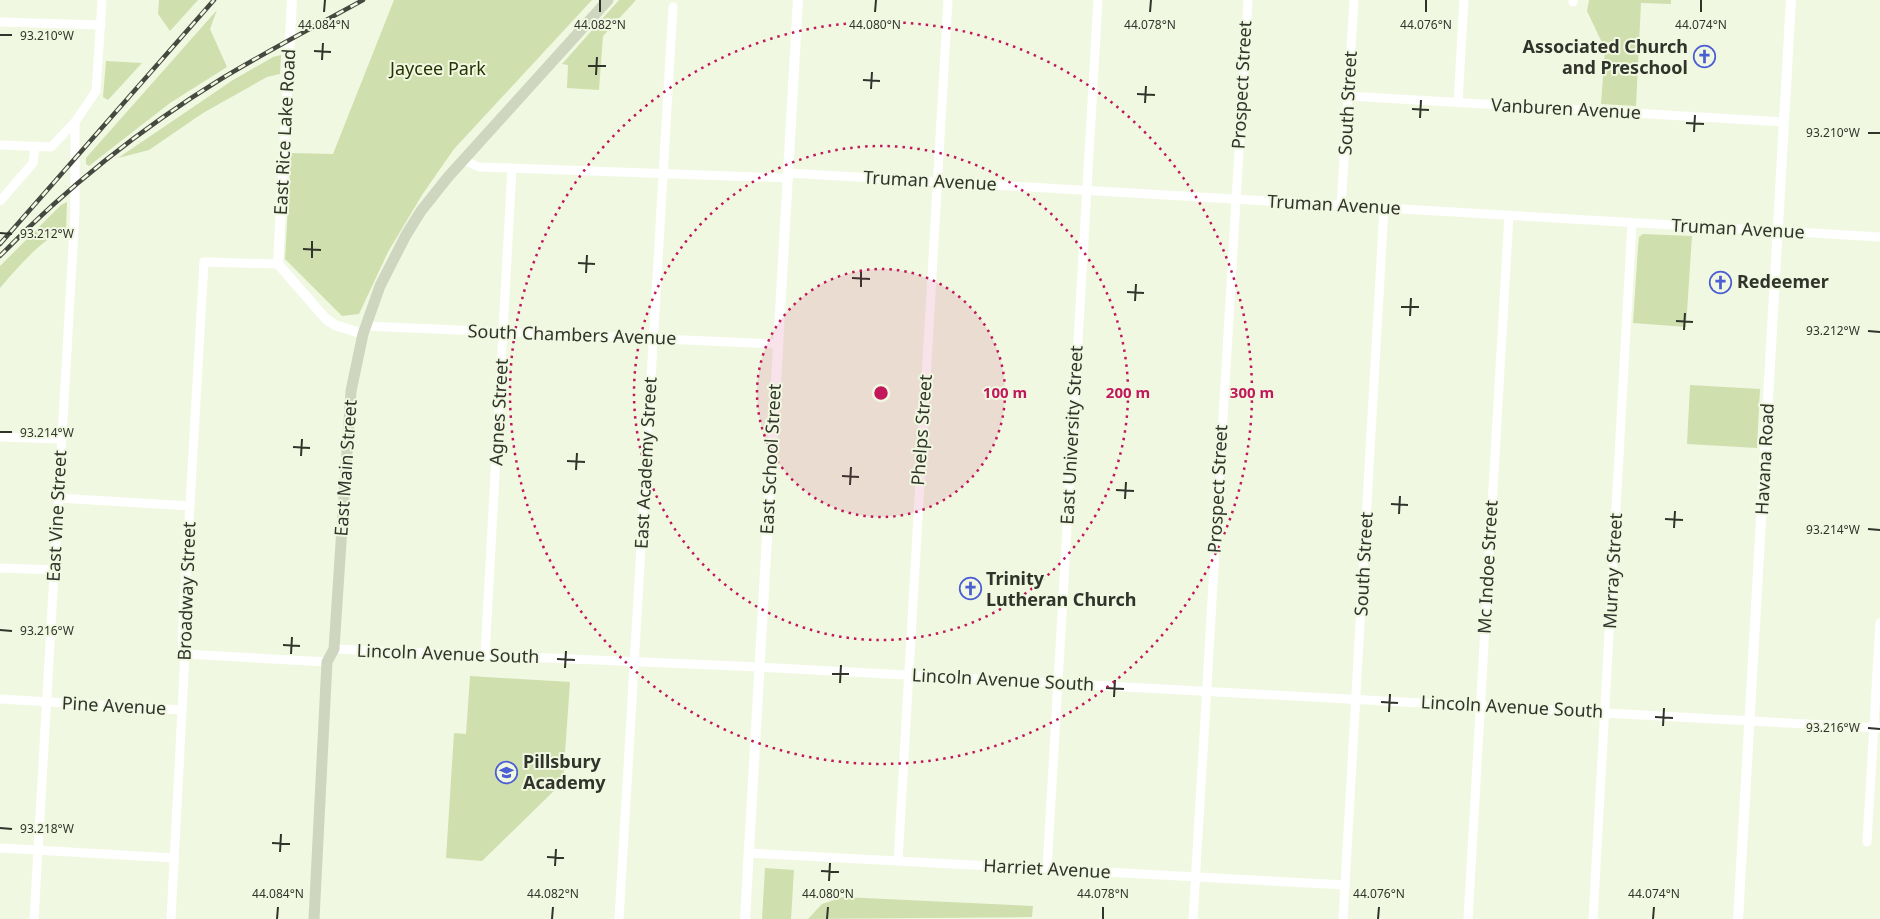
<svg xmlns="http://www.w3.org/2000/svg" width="1880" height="919" font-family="'Noto Sans',sans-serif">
  <rect width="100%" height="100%" fill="#f1f8e2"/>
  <g fill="#d0dfae">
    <polygon points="159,0 198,0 170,31 158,14"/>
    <polygon points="394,0 592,0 454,149 422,195 388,252 359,314 342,316 285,259 291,153 333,154"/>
    <polygon points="619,0 636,0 603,36 599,90 567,88 568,65 562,64"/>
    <polygon points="1589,0 1671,0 1671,4 1641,3 1636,106 1601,104 1605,49 1587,11"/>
    <polygon points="217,10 210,29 227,67 170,103 94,162 89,166 86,164 86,158"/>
    <polygon points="281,55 280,74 267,77 203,113 149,150 118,158 233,80 273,57"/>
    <polygon points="106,61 142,63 108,100 103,97"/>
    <path d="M67,202L66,231C46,233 13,273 0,288V266L61,205Z"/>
    <polygon points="1643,234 1692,236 1686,327 1633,323 1638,247 1639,237"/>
    <polygon points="1690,385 1760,389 1757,448 1687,444"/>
    <polygon points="470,676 570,682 563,782 482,861 446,858 454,733 466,734"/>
    <polygon points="765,868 794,870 791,919 762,919"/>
    <polygon points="843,897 1033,906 1032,917 808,919 822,904"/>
  </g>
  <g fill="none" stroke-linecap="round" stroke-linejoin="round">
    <g stroke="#fff" stroke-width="9">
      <polyline points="1573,2 1573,0"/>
      <polyline points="0,22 101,25"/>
      <polyline points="1348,96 1784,122"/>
      <polyline points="1458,102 1464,0"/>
      <polyline points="0,145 51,147 75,122"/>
      <polyline points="463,160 479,167 788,178"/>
      <polyline points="788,173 1880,237"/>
      <polyline points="0,201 33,163 35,146"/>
      <polyline points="1341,206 1354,0"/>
      <polyline points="365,326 778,344"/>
      <polyline points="0,437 62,439"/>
      <polyline points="58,498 190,506"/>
      <polyline points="0,568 54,570"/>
      <polyline points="334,649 759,667 1880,728"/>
      <polyline points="185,654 327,662"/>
      <polyline points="485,655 512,168"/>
      <polyline points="0,699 182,710"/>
      <polyline points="1867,842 1880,623"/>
      <polyline points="0,848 174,858"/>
      <polyline points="748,853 1345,885"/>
      <polyline points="898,861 948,0"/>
      <polyline points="1047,869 1098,0"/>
      <polyline points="34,919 75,212 75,122 96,91 102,0"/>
      <polyline points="171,919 185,654 182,642 204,262 278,264"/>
      <polyline points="619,919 673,7"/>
      <polyline points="1193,919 1248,0"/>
      <polyline points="1343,919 1384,208"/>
      <polyline points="1468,919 1509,215"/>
      <polyline points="1593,919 1632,223"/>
    </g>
    <g stroke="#fff" stroke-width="10">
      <polyline points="292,0 278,264 326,319 335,325 363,334"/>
      <polyline points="745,919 798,0"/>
      <polyline points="1738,919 1791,0"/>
    </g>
    <polyline stroke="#cfd6c0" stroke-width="11" points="314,919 327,662 334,649 351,391 363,334 380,286 406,235 421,211 448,177 608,0"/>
    <defs>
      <g id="rail">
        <polyline points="0,244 214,0"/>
        <path d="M0,256C66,188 140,129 221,79C267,51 316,26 363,0"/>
      </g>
    </defs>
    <use href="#rail" stroke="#46493f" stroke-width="4.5"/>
    <use href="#rail" stroke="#f1f8e2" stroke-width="2.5" stroke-dasharray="8" stroke-linecap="butt"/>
  </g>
  <path fill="none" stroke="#31342b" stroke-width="2" d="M324,12L325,0M600,12V0M875,12L876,0M1150,12L1151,0M1426,12V0M1701,12V0M0,35H12M314,51L331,52M322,60L323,43M588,66H606M596,75L597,57M863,80L880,81M871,89L872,72M1137,94L1155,95M1145,103L1146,86M1412,109L1429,110M1420,118L1421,100M1686,123L1704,124M1694,132L1695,115M1868,133H1880M0,233L12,234M303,249L321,250M312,258V241M578,263L595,264M586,273L587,255M852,278L870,279M861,287V270M1127,292L1144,293M1135,301L1136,284M1401,307H1419M1410,316L1411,298M1676,321L1693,322M1684,330L1685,313M1868,331L1880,332M0,432H12M293,447L310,448M301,456L302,439M567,461L585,462M576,470L577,453M842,476L859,477M850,485L851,467M1116,490L1134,491M1125,499L1126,482M1391,504L1408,505M1399,514L1400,496M1665,519L1683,520M1674,528L1675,511M1868,529L1880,530M0,630L12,631M283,645L300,646M291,654L292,637M557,659L575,660M565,668L566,651M832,674H849M840,683L841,665M1106,688L1124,689M1114,697L1115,680M1381,702L1398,703M1389,712L1390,694M1655,717L1673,718M1663,726L1664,708M1868,728L1880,729M0,828L12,829M272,843L290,844M280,852L281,834M547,857L564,858M555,866L556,849M821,871L839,872M829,881L830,863M277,919L278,907M552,919L553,907M827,919L828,907M1103,919V907M1378,919L1379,907M1653,919L1654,907"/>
  <circle cx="881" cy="393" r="124" fill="#c2185b" fill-opacity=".12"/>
  <g fill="none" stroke="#c2185b" stroke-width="2.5" stroke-dasharray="2.5 5">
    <circle cx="881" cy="393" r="124"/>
    <circle cx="881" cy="393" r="247"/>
    <circle cx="881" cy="393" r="371"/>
  </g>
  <defs>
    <symbol id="church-ring" viewBox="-11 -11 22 22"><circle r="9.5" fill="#f1f8e2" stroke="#4b5ed3" stroke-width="1.5"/><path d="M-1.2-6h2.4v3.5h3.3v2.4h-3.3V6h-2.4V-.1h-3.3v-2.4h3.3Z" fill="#4b5ed3"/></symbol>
    <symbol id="school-ring" viewBox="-11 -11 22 22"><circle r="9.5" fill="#f1f8e2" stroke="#4b5ed3" stroke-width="1.5"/><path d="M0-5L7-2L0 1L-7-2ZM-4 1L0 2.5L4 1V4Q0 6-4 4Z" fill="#4b5ed3"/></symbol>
  </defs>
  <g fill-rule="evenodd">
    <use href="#church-ring" x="1692" y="44" width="25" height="25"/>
    <use href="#church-ring" x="1708" y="270" width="25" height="25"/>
    <use href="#church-ring" x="958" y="576" width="25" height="25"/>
    <use href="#school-ring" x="494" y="760" width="25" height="25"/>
  </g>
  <g text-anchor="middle" stroke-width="4" stroke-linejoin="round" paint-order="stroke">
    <g font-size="18" font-weight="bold" fill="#31342b" stroke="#f1f8e2" text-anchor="start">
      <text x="1688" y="53" text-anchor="end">Associated Church<tspan x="1688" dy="21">and Preschool</tspan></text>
      <text x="1737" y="288">Redeemer</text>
      <text x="986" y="585">Trinity<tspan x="986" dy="21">Lutheran Church</tspan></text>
      <text x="523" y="768">Pillsbury<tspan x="523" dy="21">Academy</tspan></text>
    </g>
    <g font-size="18" fill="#283300" stroke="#f1f8e2">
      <text x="438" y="75">Jaycee Park</text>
    </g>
    <g font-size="18" fill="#31342b" stroke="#f1f8e2">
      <text transform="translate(1242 85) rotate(-87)" y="6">Prospect Street</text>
      <text transform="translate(1348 103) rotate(-87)" y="6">South Street</text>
      <text transform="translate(1566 109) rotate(3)" y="6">Vanburen Avenue</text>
      <text transform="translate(285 132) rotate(-87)" y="6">East Rice Lake Road</text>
      <text transform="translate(930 181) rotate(3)" y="6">Truman Avenue</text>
      <text transform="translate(1334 205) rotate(3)" y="6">Truman Avenue</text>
      <text transform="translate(1738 229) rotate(3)" y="6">Truman Avenue</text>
      <text transform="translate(572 335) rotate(2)" y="6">South Chambers Avenue</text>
      <text transform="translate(499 412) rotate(-87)" y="6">Agnes Street</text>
      <text transform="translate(922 430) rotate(-86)" y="6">Phelps Street</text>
      <text transform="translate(1072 435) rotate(-87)" y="6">East University Street</text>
      <text transform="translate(771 459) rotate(-87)" y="6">East School Street</text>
      <text transform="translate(1765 459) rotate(-87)" y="6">Havana Road</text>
      <text transform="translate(646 463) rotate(-87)" y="6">East Academy Street</text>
      <text transform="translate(346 468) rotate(-86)" y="6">East Main Street</text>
      <text transform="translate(1218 489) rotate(-87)" y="6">Prospect Street</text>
      <text transform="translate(57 516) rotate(-87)" y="6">East Vine Street</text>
      <text transform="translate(1364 564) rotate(-87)" y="6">South Street</text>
      <text transform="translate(1488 567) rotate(-87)" y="6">Mc Indoe Street</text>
      <text transform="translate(1613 571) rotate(-87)" y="6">Murray Street</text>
      <text transform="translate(187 591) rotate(-88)" y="6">Broadway Street</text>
      <text transform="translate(448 654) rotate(2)" y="6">Lincoln Avenue South</text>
      <text transform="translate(1003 680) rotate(3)" y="6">Lincoln Avenue South</text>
      <text transform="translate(114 706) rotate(3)" y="6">Pine Avenue</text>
      <text transform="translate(1512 707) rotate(3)" y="6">Lincoln Avenue South</text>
      <text transform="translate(1047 869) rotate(3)" y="6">Harriet Avenue</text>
    </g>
  </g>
  <g font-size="12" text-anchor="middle" fill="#31342b" stroke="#f1f8e2" stroke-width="4" stroke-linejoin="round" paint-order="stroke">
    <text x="324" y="29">44.084°N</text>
    <text x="600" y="29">44.082°N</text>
    <text x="875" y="29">44.080°N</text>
    <text x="1150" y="29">44.078°N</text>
    <text x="1426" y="29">44.076°N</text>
    <text x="1701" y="29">44.074°N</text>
    <text x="47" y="40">93.210°W</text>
    <text x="1833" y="137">93.210°W</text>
    <text x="47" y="238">93.212°W</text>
    <text x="1833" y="335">93.212°W</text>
    <text x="47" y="437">93.214°W</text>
    <text x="1833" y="534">93.214°W</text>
    <text x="47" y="635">93.216°W</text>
    <text x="1833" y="732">93.216°W</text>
    <text x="47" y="833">93.218°W</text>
    <text x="278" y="898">44.084°N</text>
    <text x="553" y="898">44.082°N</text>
    <text x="828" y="898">44.080°N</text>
    <text x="1103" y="898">44.078°N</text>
    <text x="1379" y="898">44.076°N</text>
    <text x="1654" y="898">44.074°N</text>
  </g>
  <circle cx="881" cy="393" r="8" fill="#c2185b" stroke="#f1f8e2" stroke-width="2.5"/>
  <g font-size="15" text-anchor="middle" font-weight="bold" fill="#c2185b" stroke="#f1f8e2" stroke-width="4" stroke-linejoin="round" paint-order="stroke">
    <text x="1005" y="398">100 m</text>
    <text x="1128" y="398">200 m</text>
    <text x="1252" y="398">300 m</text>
  </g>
</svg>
